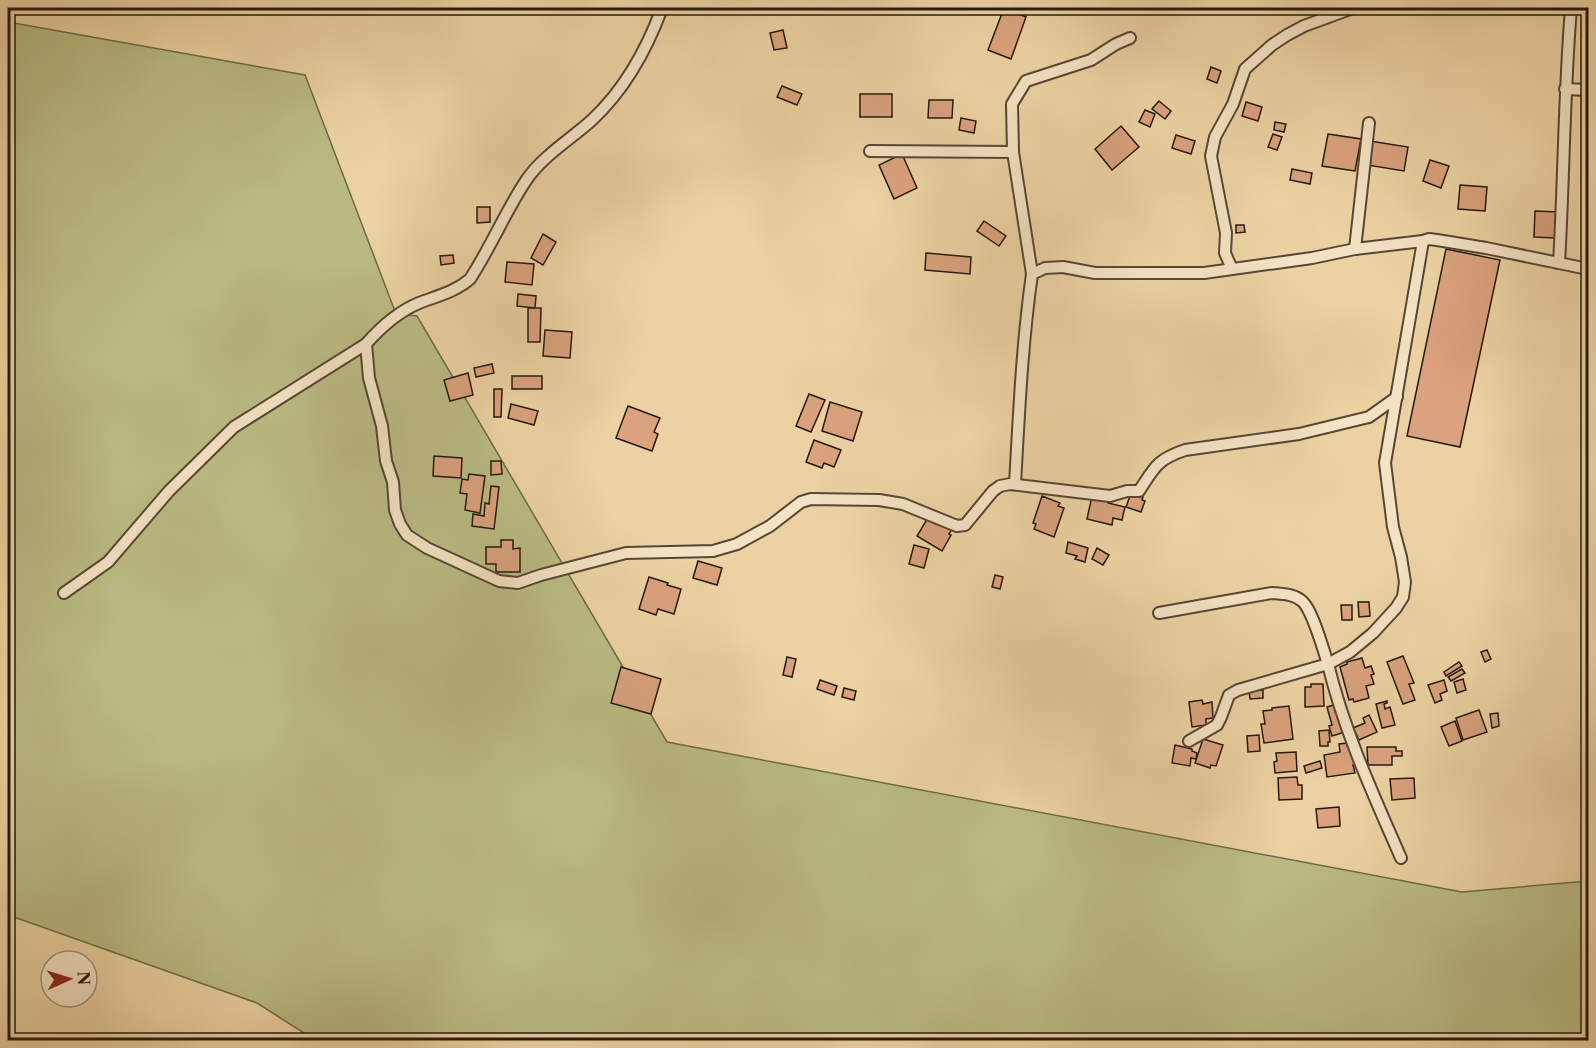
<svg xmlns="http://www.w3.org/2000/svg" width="1596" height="1048" font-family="'Libre Caslon Text',serif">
  <rect width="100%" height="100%" fill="#ecd2a2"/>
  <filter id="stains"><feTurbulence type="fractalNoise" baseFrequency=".00333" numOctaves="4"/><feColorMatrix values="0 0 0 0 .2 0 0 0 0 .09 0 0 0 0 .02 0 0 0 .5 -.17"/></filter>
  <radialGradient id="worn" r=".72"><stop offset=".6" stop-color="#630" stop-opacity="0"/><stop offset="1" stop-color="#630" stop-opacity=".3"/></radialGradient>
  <polygon fill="#babb83" stroke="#706a4a" stroke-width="1.5" points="8,22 305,75 396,314 417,316 667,742 1462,892 1588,881 1588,1040 315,1040 257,1003 8,915"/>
  <g fill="#daa27d" stroke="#261811" stroke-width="1.5">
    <polygon points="1004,8 1026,17 1011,59 988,50"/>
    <polygon points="783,30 787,48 774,50 770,33"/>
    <polygon points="1211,67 1221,71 1217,83 1207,79"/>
    <polygon points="782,86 802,94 797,105 777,97"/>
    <rect x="860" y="94" width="32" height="23"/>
    <polygon points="929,100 953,100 952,118 928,118"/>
    <polygon points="1159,101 1171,111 1165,119 1152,109"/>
    <polygon points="1246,102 1262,107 1258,121 1242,116"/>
    <polygon points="1582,102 1588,102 1588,130 1584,130"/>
    <polygon points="1145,110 1155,114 1150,127 1139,122"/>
    <polygon points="961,118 976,121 974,133 959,130"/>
    <polygon points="1275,122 1286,124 1284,132 1274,130"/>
    <polygon points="1121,126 1139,147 1112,170 1095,149"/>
    <polygon points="1273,134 1282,137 1277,150 1268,147"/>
    <polygon points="1328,134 1361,139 1355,171 1322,166"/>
    <polygon points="1176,135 1195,141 1191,154 1172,148"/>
    <polygon points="1370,141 1408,147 1404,171 1367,165"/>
    <polygon points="902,154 917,188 894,199 879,165"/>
    <polygon points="1430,160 1449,166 1441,188 1423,181"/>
    <polygon points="1292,169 1312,173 1310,184 1290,180"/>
    <polygon points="1460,185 1487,187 1485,211 1458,209"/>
    <polygon points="477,207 490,207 490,222 477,223"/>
    <polygon points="1535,211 1558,212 1556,238 1534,237"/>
    <polygon points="984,221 1006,236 999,246 977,231"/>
    <polygon points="1236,225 1244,225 1245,232 1236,233"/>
    <polygon points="543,234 556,242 543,265 531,258"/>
    <polygon points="1446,249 1500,260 1460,447 1407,436"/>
    <polygon points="926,253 971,257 970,274 925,270"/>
    <polygon points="453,255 454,263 441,265 440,256"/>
    <polygon points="507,262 534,264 532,285 505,282"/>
    <polygon points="518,294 536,296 535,308 517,306"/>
    <polygon points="528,308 541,308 540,342 528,342"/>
    <polygon points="545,330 572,332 570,358 543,356"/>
    <polygon points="492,364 494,373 476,377 474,368"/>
    <polygon points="468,373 473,395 450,401 444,380"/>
    <rect x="512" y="376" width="30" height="13"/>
    <polygon points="494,389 502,389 501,417 494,417"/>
    <polygon points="809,394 825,400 811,432 796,426"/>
    <polygon points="830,402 862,412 853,441 822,431"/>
    <polygon points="511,404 538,411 534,425 508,418"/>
    <polygon points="628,406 660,418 654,432 658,434 652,451 616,438"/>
    <polygon points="814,440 841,450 834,467 824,463 822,468 806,462"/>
    <polygon points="434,456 462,458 461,478 433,476"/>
    <polygon points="491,461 501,461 502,474 491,475"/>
    <polygon points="469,474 485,476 480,513 465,510 467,494 460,493 462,479 468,480"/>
    <polygon points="491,486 499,487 494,529 472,526 473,514 484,516 485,503 489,504"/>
    <polygon points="1131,493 1143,497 1142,500 1145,501 1141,512 1126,507"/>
    <polygon points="1042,496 1060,503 1058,506 1064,508 1054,537 1034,529 1036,524 1033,523"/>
    <polygon points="1092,496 1109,499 1108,503 1125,507 1122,520 1113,518 1112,525 1087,519"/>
    <polygon points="929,516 952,529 949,534 951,535 942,551 917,536"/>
    <polygon points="501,540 513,540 513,549 520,548 520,572 496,572 496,564 486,564 486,547 501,547"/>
    <polygon points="1068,542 1088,548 1085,562 1075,559 1077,556 1066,553"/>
    <polygon points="914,545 929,549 924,568 909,564"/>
    <polygon points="1097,548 1109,555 1103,565 1092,559"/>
    <polygon points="698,561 722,568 717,585 693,578"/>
    <polygon points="995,575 1003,577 1000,589 992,587"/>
    <polygon points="649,577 668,583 667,585 681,589 674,614 658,609 656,615 639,609"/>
    <polygon points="1358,602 1369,602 1370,616 1359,617"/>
    <polygon points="1341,605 1352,605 1352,620 1342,620"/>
    <polygon points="1487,650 1491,659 1485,662 1481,652"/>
    <polygon points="1403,656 1414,683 1409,684 1415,700 1403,704 1387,662"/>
    <polygon points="787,657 796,659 792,677 783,675"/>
    <polygon points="1362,658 1365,668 1371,666 1374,674 1371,675 1374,684 1366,686 1369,698 1354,702 1353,699 1349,700 1340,667 1347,664 1347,662"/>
    <polygon points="1459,662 1462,666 1446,676 1444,672"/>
    <polygon points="621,667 661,679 651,714 611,703"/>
    <polygon points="1462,669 1465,673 1451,681 1448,677"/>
    <polygon points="1463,679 1466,690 1457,693 1454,682"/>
    <polygon points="820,680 837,686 834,695 817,689"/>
    <polygon points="1444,680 1447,691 1440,694 1442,700 1435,703 1428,685"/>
    <polygon points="1311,684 1323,684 1324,706 1305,707 1305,687 1311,687"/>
    <polygon points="844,688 856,691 854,700 842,697"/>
    <polygon points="1263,690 1263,698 1250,699 1249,691"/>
    <polygon points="1202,700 1203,704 1212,702 1213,718 1206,719 1206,725 1192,727 1189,702"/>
    <polygon points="1387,701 1387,703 1384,704 1385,709 1390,707 1395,725 1382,728 1376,704"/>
    <polygon points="1337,704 1345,732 1332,736 1329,726 1332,725 1327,707"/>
    <polygon points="1289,706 1293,739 1264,743 1261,724 1265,724 1263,711 1272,710 1272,708"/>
    <polygon points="1479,710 1487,732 1463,740 1456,718"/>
    <polygon points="1498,713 1499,726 1492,728 1490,714"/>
    <polygon points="1369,715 1377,732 1359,740 1353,728 1365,723 1363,718"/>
    <polygon points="1455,721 1462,741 1449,746 1441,727"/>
    <polygon points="1329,730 1330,742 1328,742 1328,746 1320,746 1319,731"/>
    <polygon points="1259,735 1260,751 1248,752 1247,736"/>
    <polygon points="1203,739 1223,745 1216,766 1211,765 1210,768 1195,763"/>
    <polygon points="1347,743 1347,746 1350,746 1357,764 1353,765 1355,773 1327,777 1324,755 1340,752 1339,744"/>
    <polygon points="1175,745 1192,749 1192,751 1197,753 1196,759 1191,758 1190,766 1172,763"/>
    <polygon points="1367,747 1396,747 1396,751 1402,751 1402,756 1392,756 1392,765 1368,765"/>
    <polygon points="1296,752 1297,771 1275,773 1274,762 1277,761 1276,753"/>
    <polygon points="1320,761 1322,768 1306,773 1304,766"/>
    <polygon points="1297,777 1298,785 1302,785 1302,799 1279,800 1278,778"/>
    <polygon points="1414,778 1415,798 1392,800 1390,779"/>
    <polygon points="1339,807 1340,826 1318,828 1316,809"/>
  </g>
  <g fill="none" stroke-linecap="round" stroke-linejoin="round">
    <defs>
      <g id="minor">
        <polyline points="1565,89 1588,90"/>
        <polyline points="870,151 1013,152"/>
        <polyline points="1355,249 1369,123"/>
        <path d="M1559,263C1564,178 1564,92 1571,8"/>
        <polyline points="1232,269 1225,253 1226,233 1211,156 1215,137 1233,104 1245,69 1272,45 1287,35 1304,26 1353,8"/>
        <polyline points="1032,274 1013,152 1012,104 1026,81 1091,60 1116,44 1130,38"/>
        <path d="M366,344L369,378L382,426L386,461L393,482L395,510L400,524L407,535L427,548L499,581L518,583L541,575L626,553L713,551L737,544L770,526L801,502L811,499L879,500L903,504L957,526L965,525L993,491L1000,486L1010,484L1110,496L1127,491H1139C1155,467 1156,460 1185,450L1299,434L1369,417L1397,397"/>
        <path d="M1015,484C1019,414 1022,344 1032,274L1045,268L1063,267L1095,273H1204L1312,258L1355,249L1423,241"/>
        <path d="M64,593L108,562L169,491L234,427L366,344C381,327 397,312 419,303C437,296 455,292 470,279C491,247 506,210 527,179C544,155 571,139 592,120C625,89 647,49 662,8"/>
        <path d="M1159,613L1272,593C1283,594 1295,594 1303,602C1313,612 1323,649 1328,664L1238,690L1229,695L1221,717L1217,725L1189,741"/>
        <path d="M1401,858C1373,794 1344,731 1328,664L1350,652L1373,633L1396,608L1403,597L1405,582L1401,557L1393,527L1385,463L1423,241L1429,239L1437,240L1486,248L1588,269"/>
        <polyline points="8,1040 18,1040"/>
      </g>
    </defs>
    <use href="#minor" stroke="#584635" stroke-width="14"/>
    <use href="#minor" stroke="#f3e2c3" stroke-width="10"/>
  </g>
  <rect width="1596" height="1048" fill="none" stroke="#ecd2a2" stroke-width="30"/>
  <rect x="9" y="9" width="1578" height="1030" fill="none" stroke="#261811" stroke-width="3"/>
  <rect x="15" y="15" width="1566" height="1018" fill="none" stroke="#261811" stroke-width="1.5"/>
  <g transform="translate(69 979) rotate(87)"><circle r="28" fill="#f3e2c3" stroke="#a1917c" stroke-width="1.5"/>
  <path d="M0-4.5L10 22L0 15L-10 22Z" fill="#8f2418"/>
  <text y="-9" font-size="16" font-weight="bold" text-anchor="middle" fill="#261811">N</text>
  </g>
  <rect width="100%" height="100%" filter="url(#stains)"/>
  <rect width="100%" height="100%" fill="url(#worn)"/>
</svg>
